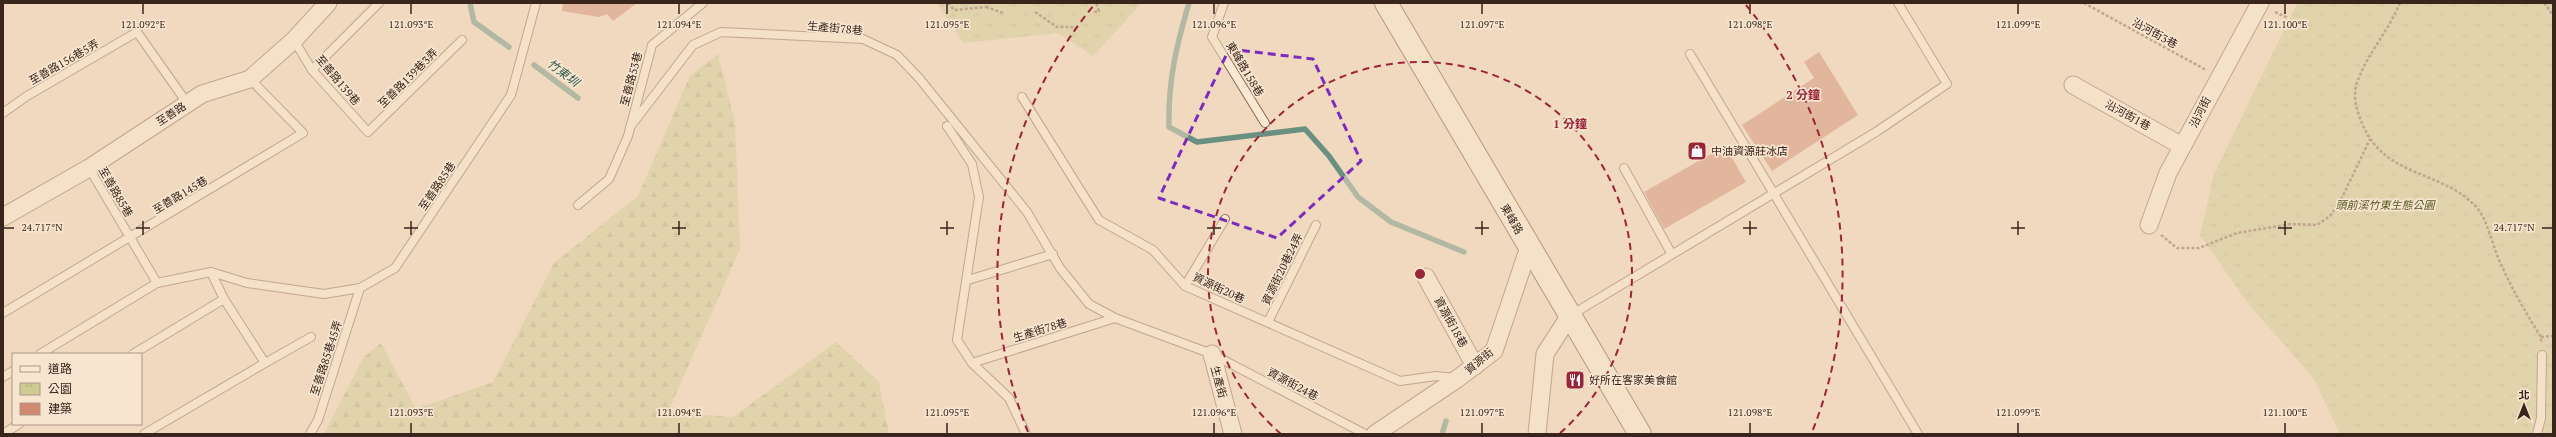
<svg xmlns="http://www.w3.org/2000/svg" width="2556" height="437" font-family="'PT Serif','Noto Sans TC',serif">
  <defs>
    <pattern id="forest-firs" width="22" height="20" patternUnits="userSpaceOnUse"><rect width="22" height="20" fill="#cfcc93"/><path d="M5 1l3.5 6h-7zM16 11l3.5 6h-7z" fill="#b2af7e"/></pattern>
    <pattern id="park-tufts" width="24" height="20" patternUnits="userSpaceOnUse"><rect width="24" height="20" fill="#cfcc93"/><path d="M3 7l-1-3M5 7V3M7 7l1-3M15 17l-1-3M17 17v-4M19 17l1-3" fill="none" stroke="#b2af7e"/></pattern>
  </defs>
  <rect width="100%" height="100%" fill="#f0d9bf"/>
  <polygon fill="url(#forest-firs)" points="718,54 735,123 740,249 668,412 733,417 836,342 879,382 889,434 324,434 363,358 381,343 416,409 493,382 554,263 638,196 690,76"/>
  <g fill="url(#park-tufts)">
    <polygon points="937,3 1142,3 1093,56 1058,33 963,43"/>
    <polygon points="2297,3 2553,3 2553,434 2340,434 2314,379 2247,302 2200,235 2214,174"/>
  </g>
  <g fill="none" stroke-linecap="round" stroke-linejoin="round">
    <g stroke="#699080" stroke-width="5.5">
      <polyline points="470,3 474,22 509,47"/>
      <path d="M1189,3C1176,47 1168,81 1169,127L1197,142L1305,129L1329,156L1358,197L1391,222L1464,252"/>
      <polyline points="534,65 578,98"/>
      <polyline points="1442,434 1446,421"/>
    </g>
  </g>
  <g fill="#d18973">
    <polygon points="563,3 637,3 613,21 607,14 599,17 562,11"/>
    <polygon points="1819,52 1858,115 1772,171 1742,125 1814,78 1804,62"/>
    <polygon points="1725,146 1746,182 1664,229 1644,192"/>
  </g>
  <g fill="none" stroke-linecap="round" stroke-linejoin="round">
    <defs>
      <g id="service">
        <polyline points="1224,3 1212,37 1265,123"/>
        <polyline points="294,40 312,70 368,132 462,40"/>
        <polyline points="1690,54 1918,434"/>
        <polyline points="312,70 379,3"/>
        <polyline points="1022,97 1099,220 1153,250 1185,286 1400,381 1436,376 1455,378"/>
        <polyline points="3,113 27,96 137,32 187,103"/>
        <polyline points="947,126 972,164 979,197 957,340 972,363 1115,318"/>
        <polyline points="630,127 693,45 721,32 863,39 897,55 919,78 1027,212 1060,268 1089,304 1115,318 1212,354 1365,434"/>
        <polyline points="89,168 157,283 211,272 247,283 324,294 360,288 395,268 511,95 536,3"/>
        <polyline points="1624,168 1671,253"/>
        <polyline points="578,205 609,179 628,136 652,45 703,3"/>
        <polyline points="211,272 224,299 265,363 311,337"/>
        <polyline points="968,280 1053,254"/>
        <polyline points="1185,286 1225,219"/>
        <polyline points="3,313 303,133 250,79"/>
        <polyline points="1571,315 1876,132 1947,84 1898,3"/>
        <polyline points="1268,322 1316,225"/>
        <polyline points="40,354 157,283"/>
        <polyline points="133,354 224,299"/>
        <polyline points="972,363 1009,398 1026,434"/>
        <polyline points="3,377 13,371"/>
        <polyline points="3,434 19,424"/>
        <polyline points="144,434 265,363"/>
        <polyline points="310,434 318,420 360,288"/>
        <polyline points="2537,434 2541,418 2542,355"/>
      </g>
      <g id="minor">
        <polyline points="2073,85 2182,146"/>
        <polyline points="3,217 89,168 202,94 250,79 294,40 328,3"/>
        <polyline points="2149,225 2168,173 2260,3"/>
        <polyline points="1426,277 1475,366"/>
        <polyline points="1212,354 1233,434"/>
        <polyline points="1375,434 1457,379 1494,351 1529,247"/>
        <polyline points="1537,434 1545,354 1570,315"/>
      </g>
      <polyline id="secondary" points="1386,3 1640,434"/>
    </defs>
    <use href="#service" stroke="#8a6956" stroke-width="10"/>
    <use href="#minor" stroke="#8a6956" stroke-width="19"/>
    <use href="#secondary" stroke="#6c4a3a" stroke-width="24"/>
    <g stroke="#8a6956" stroke-width="2.5" stroke-dasharray="3 2" stroke-linecap="butt">
      <polyline points="948,3 954,10 986,7 989,3"/>
      <polyline points="2084,3 2206,70"/>
      <path d="M2400,3C2389,30 2368,53 2358,80C2353,91 2355,105 2359,115C2380,181 2442,167 2478,209C2487,220 2493,246 2499,260C2511,287 2525,312 2541,337V343"/>
      <polyline points="2544,3 2553,15"/>
      <polyline points="986,7 1003,13"/>
      <polyline points="1035,12 1057,27 1076,27"/>
      <polyline points="1094,12 1099,11 1096,3"/>
      <polyline points="2275,12 2288,18"/>
      <polyline points="2161,235 2177,248 2199,248 2237,233 2291,224 2317,225 2330,216 2340,202 2370,139"/>
      <polyline points="2541,337 2553,336"/>
    </g>
    <use href="#service" stroke="#fbe8d3" stroke-width="8"/>
    <use href="#minor" stroke="#fbe8d3" stroke-width="17"/>
    <use href="#secondary" stroke="#fbe8d3" stroke-width="22"/>
  </g>
  <path d="M0 0H2556V437H0ZM1229,49L1313,59L1361,161L1277,238L1159,198Z" fill="#f0d9bf" fill-opacity=".55" fill-rule="evenodd"/>
  <path fill="none" stroke="#7b2cbf" stroke-width="3" stroke-dasharray="8 5" stroke-linejoin="round" d="M1229,49L1313,59L1361,161L1277,238L1159,198Z"/>
  <path fill="none" stroke="#39251c" stroke-width="1.5" d="M143,4V14M411,4V14M679,4V14M947,4V14M1214,4V14M1482,4V14M1750,4V14M2018,4V14M2285,4V14M143,221V235M411,221V235M679,221V235M947,221V235M1214,221V235M1482,221V235M1750,221V235M2018,221V235M2285,221V235M4,228H14M136,228H150M404,228H418M672,228H686M940,228H954M1207,228H1221M1475,228H1489M1743,228H1757M2011,228H2025M2278,228H2292M2542,228H2552M411,423V433M679,423V433M947,423V433M1214,423V433M1482,423V433M1750,423V433M2018,423V433M2285,423V433"/>
  <g fill="none" stroke="#9d2339" stroke-width="2" stroke-dasharray="7 5">
    <path d="M1281 434A212 212 0 1 1 1559 434"/>
    <path d="M1028 432A423 423 0 0 1 1094 5M1746 5A423 423 0 0 1 1812 432"/>
  </g>
  <defs>
    <symbol id="shop-square" viewBox="-11 -11 22 22"><rect x="-9" y="-9" width="18" height="18" rx="4" fill="#9d2339" stroke="#f7e5cf"/><path d="M-5-2.5h2.3a2.7 3.5 0 0 1 5.4 0H5L5.5 6h-11ZM-1.5-2.5h3a1.5 2.3 0 0 0-3 0Z" fill="#fff"/></symbol>
    <symbol id="restaurant-square" viewBox="-11 -11 22 22"><rect x="-9" y="-9" width="18" height="18" rx="4" fill="#9d2339" stroke="#f7e5cf"/><path d="M-5-6h1v4h1v-4h1v4h1v-4h1v5L-1.5 .5V6h-2V.5L-5-1ZM5-6V6H3V1.5H1.5Q1.5-4 5-6Z" fill="#fff"/></symbol>
  </defs>
  <g fill-rule="evenodd">
    <use href="#shop-square" x="1686" y="140" width="22" height="22"/>
    <use href="#restaurant-square" x="1564" y="369" width="22" height="22"/>
  </g>
  <g text-anchor="middle" stroke-width="3.5" stroke-linejoin="round" paint-order="stroke">
    <g font-size="11" fill="#39251c" stroke="#f7e5cf">
      <text transform="translate(835 28) rotate(5)" y="4">生產街78巷</text>
      <text transform="translate(2155 33) rotate(29)" y="4">沿河街3巷</text>
      <text transform="translate(64 62) rotate(-30)" y="4">至善路156巷5弄</text>
      <text transform="translate(1245 69) rotate(59)" y="4">東峰路158巷</text>
      <text transform="translate(408 78) rotate(-45)" y="4">至善路139巷3弄</text>
      <text transform="translate(631 79) rotate(-75)" y="4">至善路53巷</text>
      <text transform="translate(338 80) rotate(50)" y="4">至善路139巷</text>
      <text transform="translate(2200 112) rotate(-63)" y="4">沿河街</text>
      <text transform="translate(171 114) rotate(-33)" y="4">至善路</text>
      <text transform="translate(2128 115) rotate(29)" y="4">沿河街1巷</text>
      <text transform="translate(437 186) rotate(-56)" y="4">至善路85巷</text>
      <text transform="translate(116 192) rotate(60)" y="4">至善路85巷</text>
      <text transform="translate(180 195) rotate(-31)" y="4">至善路145巷</text>
      <text transform="translate(1512 219) rotate(60)" y="4">東峰路</text>
      <text transform="translate(1282 269) rotate(-64)" y="4">資源街20巷24弄</text>
      <text transform="translate(1219 288) rotate(25)" y="4">資源街20巷</text>
      <text transform="translate(1451 322) rotate(61)" y="4">資源街18巷</text>
      <text transform="translate(1040 330) rotate(-17)" y="4">生產街78巷</text>
      <text transform="translate(326 358) rotate(-72)" y="4">至善路85巷45弄</text>
      <text transform="translate(1479 361) rotate(-40)" y="4">資源街</text>
      <text transform="translate(1219 382) rotate(75)" y="4">生產街</text>
      <text transform="translate(1293 384) rotate(28)" y="4">資源街24巷</text>
    </g>
    <g font-size="11" fill="#39251c" stroke="#f7e5cf" text-anchor="start">
      <text x="1711" y="155">中油資源莊冰店</text>
      <text x="1589" y="384">好所在客家美食館</text>
    </g>
    <g font-size="11" font-style="italic" fill="#525721" stroke="#f7e5cf">
      <text x="2385" y="209">頭前溪竹東生態公園</text>
    </g>
    <g font-size="12" font-style="italic" fill="#2a5a4e" stroke="#f7e5cf">
      <text transform="translate(563 73) rotate(37)" y="4">竹東圳</text>
    </g>
  </g>
  <g font-size="10" text-anchor="middle" fill="#39251c" stroke="#f7e5cf" stroke-width="3.5" stroke-linejoin="round" paint-order="stroke">
    <text x="143" y="28">121.092°E</text>
    <text x="411" y="28">121.093°E</text>
    <text x="679" y="28">121.094°E</text>
    <text x="947" y="28">121.095°E</text>
    <text x="1214" y="28">121.096°E</text>
    <text x="1482" y="28">121.097°E</text>
    <text x="1750" y="28">121.098°E</text>
    <text x="2018" y="28">121.099°E</text>
    <text x="2285" y="28">121.100°E</text>
    <text x="42" y="231">24.717°N</text>
    <text x="2514" y="231">24.717°N</text>
    <text x="411" y="416">121.093°E</text>
    <text x="679" y="416">121.094°E</text>
    <text x="947" y="416">121.095°E</text>
    <text x="1214" y="416">121.096°E</text>
    <text x="1482" y="416">121.097°E</text>
    <text x="1750" y="416">121.098°E</text>
    <text x="2018" y="416">121.099°E</text>
    <text x="2285" y="416">121.100°E</text>
  </g>
  <circle cx="1420" cy="274" r="6" fill="#9d2339" stroke="#f7e5cf" stroke-width="2"/>
  <g font-size="12" text-anchor="middle" font-weight="bold" fill="#9d2339" stroke="#f7e5cf" stroke-width="3.5" stroke-linejoin="round" paint-order="stroke">
    <text x="1803" y="99">2 分鐘</text>
    <text x="1570" y="128">1 分鐘</text>
  </g>
  <rect width="2556" height="437" fill="none" stroke="#39251c" stroke-width="8"/>
  <rect x="12" y="353" width="130" height="72" fill="#f7e5cf" stroke="#ab9887"/>
  <rect x="20" y="366" width="20" height="6" fill="#fbe8d3" stroke="#ab9887"/>
  <text x="48" y="373" font-size="12" fill="#39251c">道路</text>
  <rect x="20" y="383" width="20" height="12" fill="url(#park-tufts)" stroke="#ab9887"/>
  <text x="48" y="393" font-size="12" fill="#39251c">公園</text>
  <rect x="20" y="403" width="20" height="12" fill="#d18973" stroke="#ab9887"/>
  <text x="48" y="413" font-size="12" fill="#39251c">建築</text>
  <g transform="translate(2524 405)" stroke="#f7e5cf" stroke-width="3" paint-order="stroke">
  <path d="M0-3L7 15L0 10L-7 15Z" fill="#39251c"/>
  <text y="-6" font-size="11" font-weight="bold" text-anchor="middle" fill="#39251c">北</text>
  </g>
</svg>
